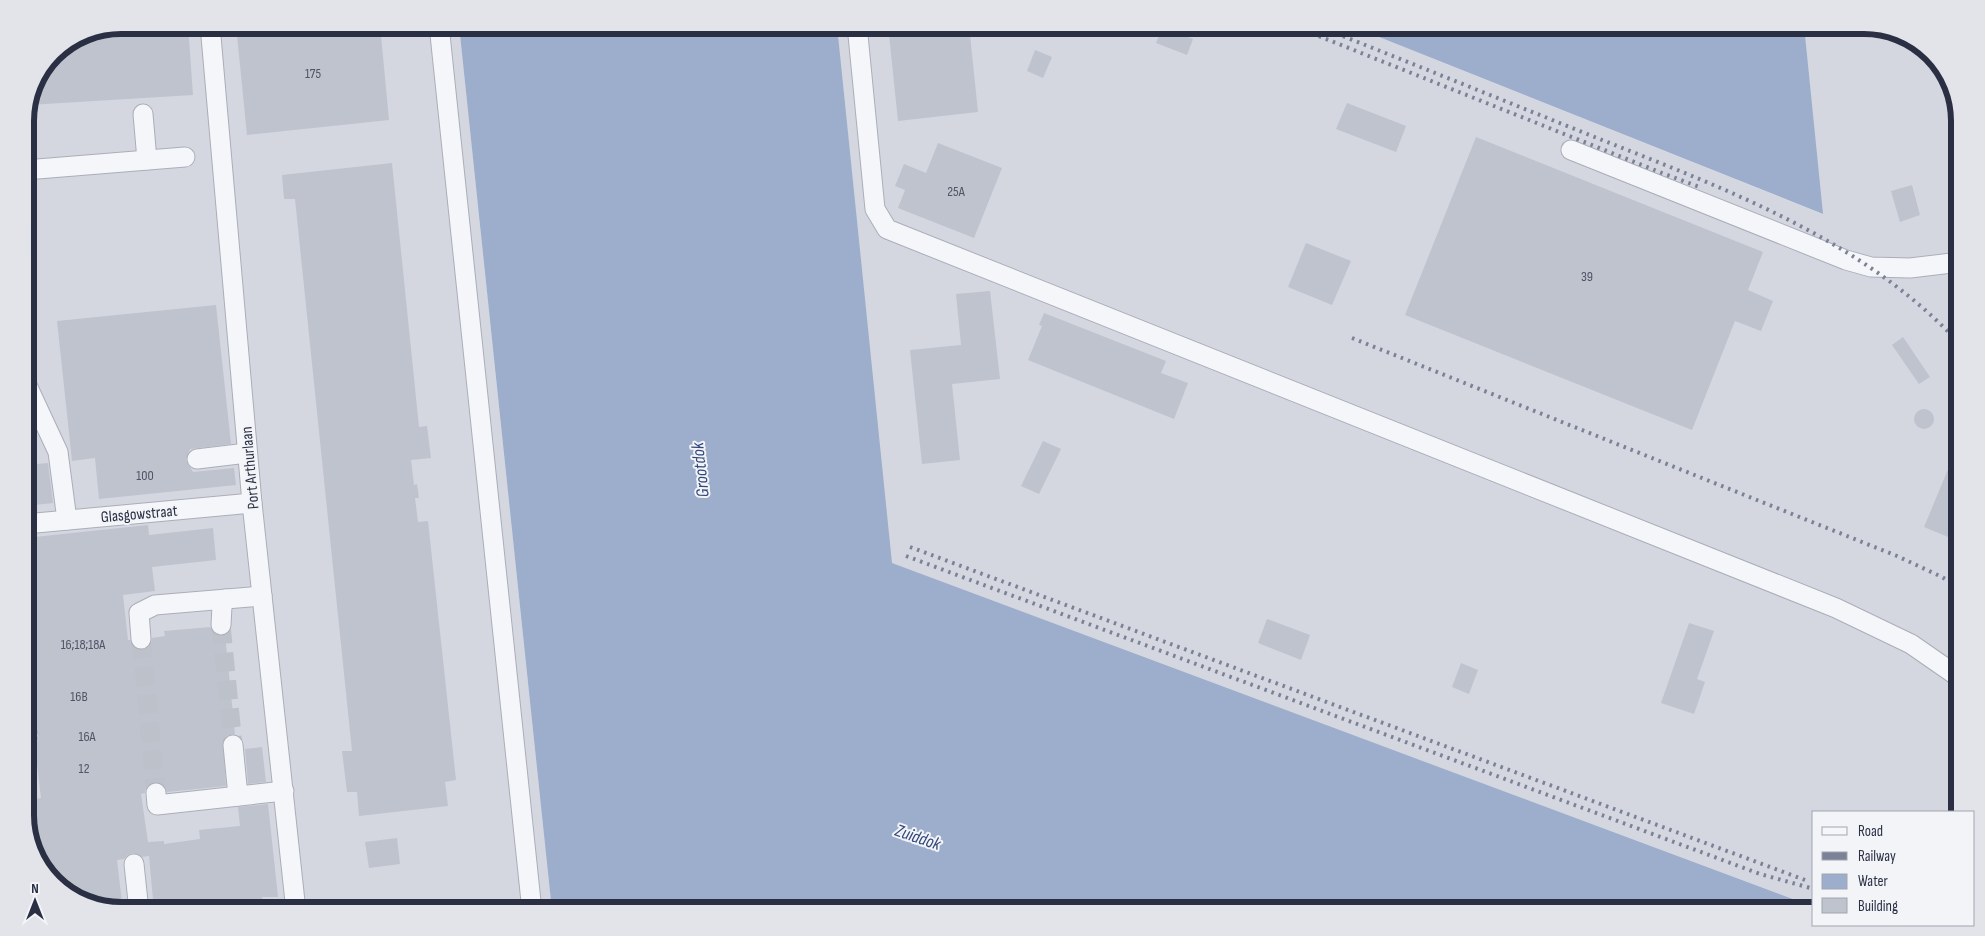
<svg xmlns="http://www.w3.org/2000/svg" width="1985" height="936" font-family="'Sofia Sans Condensed',sans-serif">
  <rect width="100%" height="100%" fill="#e2e5eb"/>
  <g fill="#d4d7e0">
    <polygon points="121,25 459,25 552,911 121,911 79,901 41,869 25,822 25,115 53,53 84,32"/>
    <polygon points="837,25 1349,25 1822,214 1804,25 1864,25 1906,35 1944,67 1960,115 1960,812 1814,812 1814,907 891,563"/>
  </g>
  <g fill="#9dadcc">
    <polygon points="459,25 837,25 892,563 1814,907 1814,911 552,911"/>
    <polygon points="1349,25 1804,25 1823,214"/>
  </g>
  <g fill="#bfc3ce">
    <polygon points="121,25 188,25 193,95 29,105 53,53 84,32"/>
    <polygon points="236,25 380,25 389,120 247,135"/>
    <polygon points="888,25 969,25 978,112 898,121"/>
    <polygon points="1162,27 1193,39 1187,55 1156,43"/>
    <polygon points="1035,50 1052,57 1043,78 1027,71"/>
    <polygon points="1347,103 1406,126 1396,152 1336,129"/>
    <polygon points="1476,137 1763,252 1748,290 1773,301 1761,331 1735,321 1692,430 1405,315"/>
    <polygon points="938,143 1002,168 974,238 898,208 905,190 895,186 904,164 926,173"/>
    <polygon points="392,163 419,427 427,426 431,458 411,460 414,485 417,484 419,498 415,498 418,522 428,521 456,780 445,782 448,806 359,816 357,792 347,792 342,751 352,751 295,199 284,199 282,175"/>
    <polygon points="1912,185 1920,215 1900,222 1891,191"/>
    <polygon points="1306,243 1351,261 1332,305 1288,287"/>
    <polygon points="990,291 1000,379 952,384 960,460 922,464 910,350 961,345 956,294"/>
    <polygon points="216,305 231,444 190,449 186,460 193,472 234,468 236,485 99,499 95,458 72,461 57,321"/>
    <polygon points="1044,313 1166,361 1161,373 1188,383 1174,419 1028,360 1042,326 1039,325"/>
    <polygon points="1903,337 1930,377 1919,384 1892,345"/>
    <circle cx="1924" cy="419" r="10"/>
    <polygon points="1043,441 1061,449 1039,494 1021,486"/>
    <polygon points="48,463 53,503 25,506 25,465"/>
    <polygon points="1949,467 1960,472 1960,542 1924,527"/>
    <polygon points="148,525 149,535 213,528 216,560 152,567 155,591 123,595 128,640 130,640 136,649 141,650 148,648 151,643 152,638 165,636 164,631 210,627 215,635 225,635 235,734 227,736 223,741 226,786 167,792 161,783 156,782 150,784 146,788 145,793 141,794 148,842 164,841 164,844 200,839 199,830 240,826 238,807 268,804 278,897 262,897 264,911 154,911 149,856 142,857 133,853 128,855 124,859 117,860 123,911 79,901 41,869 25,822 25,800 41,798 36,756 25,757 25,747 36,743 39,737 36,727 31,724 25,724 25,538"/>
    <polygon points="1267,619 1310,635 1301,660 1258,643"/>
    <polygon points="1689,623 1714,631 1697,679 1705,682 1694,714 1661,703"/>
    <polygon points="1461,663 1478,670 1469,694 1452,687"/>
    <polygon points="262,747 266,782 248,784 245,749"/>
    <polygon points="397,838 400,864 369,868 365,842"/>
  </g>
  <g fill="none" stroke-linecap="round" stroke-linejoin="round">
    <g stroke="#bdc1ca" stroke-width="19" stroke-dasharray="19 9" stroke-linecap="butt">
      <polyline points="221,625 233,745"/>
      <polyline points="141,639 156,793"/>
    </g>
    <defs>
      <g id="minor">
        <polyline points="210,25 252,503 296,911"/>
        <polyline points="439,25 532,911"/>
        <polyline points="857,25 875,209 887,229 1836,608 1911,644 1960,678"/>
        <polyline points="143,114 147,160"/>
        <polyline points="1571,150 1846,260 1871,267 1910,268 1960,262"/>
        <polyline points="25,170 185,157"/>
        <polyline points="25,381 58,452 67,520"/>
        <polyline points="197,459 247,453"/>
        <polyline points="25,524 252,503"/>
        <polyline points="221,625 222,606 226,599"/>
        <polyline points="141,639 139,613 155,605 262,596"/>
        <polyline points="25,736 28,735"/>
        <polyline points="233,745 238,796"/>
        <polyline points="156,793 157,805 284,791"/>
        <polyline points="134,864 139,911"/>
      </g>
    </defs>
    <use href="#minor" stroke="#abaeb9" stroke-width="21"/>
    <use href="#minor" stroke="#f5f6f9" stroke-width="19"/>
    <g stroke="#7b8196" stroke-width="4" stroke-dasharray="2.5 5" stroke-linecap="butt">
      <polyline points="1291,25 1662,173 1702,188"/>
      <path d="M1315,25C1408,62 1500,99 1592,136C1723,188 1862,238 1960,344"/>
      <polyline points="1352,338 1897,556 1942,577 1960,588"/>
      <polyline points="910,547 1805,880"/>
      <polyline points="906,556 1760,874 1814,889"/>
    </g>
  </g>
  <g text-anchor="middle" stroke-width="4" stroke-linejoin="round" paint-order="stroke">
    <g font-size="14" fill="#4f5466">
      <text x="313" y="78">175</text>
      <text x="956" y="196">25A</text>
      <text x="1587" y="281">39</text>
      <text x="145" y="480">100</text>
      <text x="83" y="649">16;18;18A</text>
      <text x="79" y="701">16B</text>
      <text x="87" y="741">16A</text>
      <text x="84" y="773">12</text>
    </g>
    <g font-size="16" fill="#2a2f44" stroke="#f2f4f8">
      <text transform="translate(249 468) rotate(-95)" y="6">Port Arthurlaan</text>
      <text transform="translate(139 513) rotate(-5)" y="6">Glasgowstraat</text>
    </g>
    <g font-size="18" font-style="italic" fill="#32477a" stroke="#f2f4f8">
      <text transform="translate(700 470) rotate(-96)" y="6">Grootdok</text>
      <text transform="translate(918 837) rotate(19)" y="6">Zuiddok</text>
    </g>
  </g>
  <path d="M0 0H1985V936H0ZM121 34H1864A87 87 0 0 1 1951 121V815A87 87 0 0 1 1864 902H121A87 87 0 0 1 34 815V121A87 87 0 0 1 121 34Z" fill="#e2e4ea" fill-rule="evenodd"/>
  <path fill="none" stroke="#2a2f44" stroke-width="6" d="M121 34H1864A87 87 0 0 1 1951 121V815A87 87 0 0 1 1864 902H121A87 87 0 0 1 34 815V121A87 87 0 0 1 121 34Z"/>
  <rect x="1812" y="811" width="162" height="115" fill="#f2f4f8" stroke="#a2a5b0"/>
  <rect x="1822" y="827" width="25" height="8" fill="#f5f6f9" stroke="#a2a5b0"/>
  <text x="1858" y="836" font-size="15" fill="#2a2f44">Road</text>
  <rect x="1822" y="852" width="25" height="8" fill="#7b8196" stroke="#a2a5b0"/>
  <text x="1858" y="861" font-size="15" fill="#2a2f44">Railway</text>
  <rect x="1822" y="874" width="25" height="15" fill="#9dadcc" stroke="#a2a5b0"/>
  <text x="1858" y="886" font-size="15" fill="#2a2f44">Water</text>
  <rect x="1822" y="898" width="25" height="15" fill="#bfc3ce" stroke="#a2a5b0"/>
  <text x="1858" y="911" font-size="15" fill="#2a2f44">Building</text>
  <g transform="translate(35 901)" stroke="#f2f4f8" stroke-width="4" paint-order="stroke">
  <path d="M0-4L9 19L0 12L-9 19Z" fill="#2a2f44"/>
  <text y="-8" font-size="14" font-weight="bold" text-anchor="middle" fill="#2a2f44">N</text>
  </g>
</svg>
